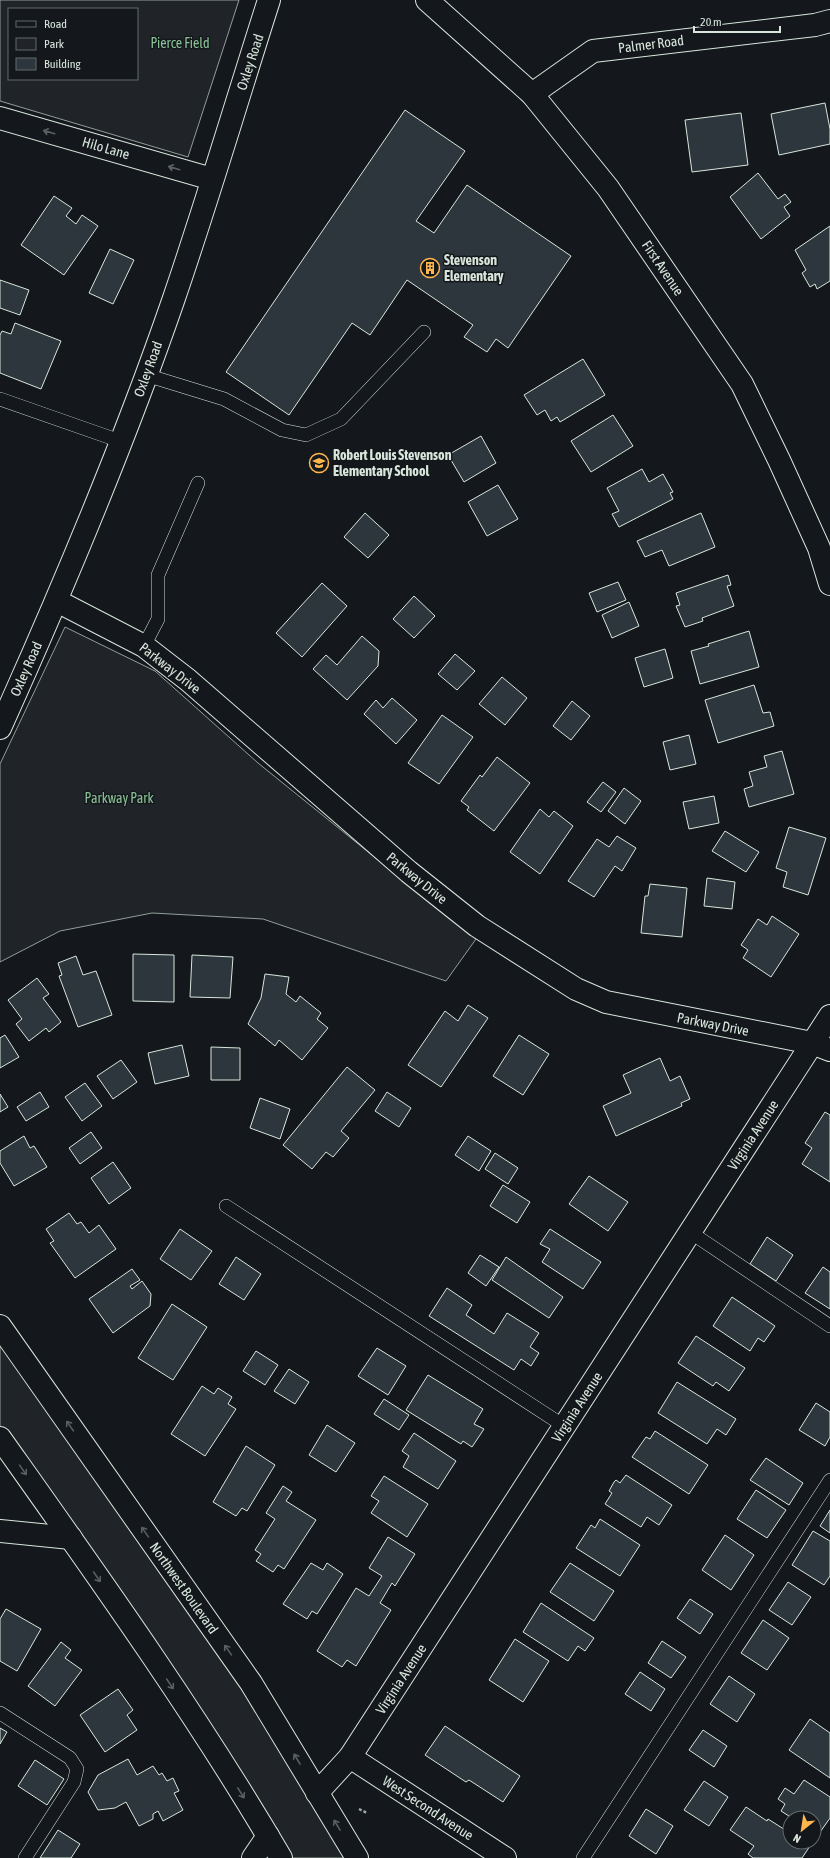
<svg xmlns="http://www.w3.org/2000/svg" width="830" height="1858" font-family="'Asap Condensed',sans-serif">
  <rect width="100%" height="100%" fill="#14181c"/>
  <g fill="#202428" stroke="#939e99" fill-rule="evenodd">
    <path d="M0,0H239L188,157L0,101ZM9,9H137V79H9Z"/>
    <polygon points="65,627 155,671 258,763 476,939 446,981 263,919 152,913 60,931 0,962 0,764"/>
    <polygon points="0,1326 357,1858 281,1858 0,1438"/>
  </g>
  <g fill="#2c363c" stroke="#d8e6dc">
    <polygon points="825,103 830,129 830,144 779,155 771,114"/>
    <polygon points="405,110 465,151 416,221 434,233 467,185 571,256 508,348 496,339 487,352 464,337 473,325 407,280 370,335 352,323 289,415 226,372"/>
    <polygon points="741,113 748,165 692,172 685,120"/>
    <polygon points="758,173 778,199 785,194 791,202 784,207 790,216 761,239 730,197"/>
    <polygon points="54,196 72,208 66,216 76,224 82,215 98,226 64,275 21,245"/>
    <polygon points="830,226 830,281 817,289 815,284 810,287 802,273 806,270 795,250"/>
    <polygon points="110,249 134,260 113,304 89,293"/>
    <polygon points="0,280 29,290 20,315 0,308"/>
    <polygon points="15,323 61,341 41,389 0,373 0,335 2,331 11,334"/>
    <polygon points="583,359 605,395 560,422 557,417 551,421 545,410 537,415 524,395"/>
    <polygon points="613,415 633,446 591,472 571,441"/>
    <polygon points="481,436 496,463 464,482 448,455"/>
    <polygon points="642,469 649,482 663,474 673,492 670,493 673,499 619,527 612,514 619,511 607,488"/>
    <polygon points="498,485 518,519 487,536 468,502"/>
    <polygon points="365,513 389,535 368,558 344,537"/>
    <polygon points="701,513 715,547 669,566 662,550 645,557 637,541"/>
    <polygon points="728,575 731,585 727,586 734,606 702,618 703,621 685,627 676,606 680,605 676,593"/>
    <polygon points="618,582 626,600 597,612 589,593"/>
    <polygon points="322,583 347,606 302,657 276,633"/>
    <polygon points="414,596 435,616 414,638 393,619"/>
    <polygon points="629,602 639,626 612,638 602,615"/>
    <polygon points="749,631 759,667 700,684 691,651 709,646 708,644"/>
    <polygon points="362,636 379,651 378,666 347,700 313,669 326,655 337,665"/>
    <polygon points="665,649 673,678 644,687 635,658"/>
    <polygon points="455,654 475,671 457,690 438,674"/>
    <polygon points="502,677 527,698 505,725 479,704"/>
    <polygon points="754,685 763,713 770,712 774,726 718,743 705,700"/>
    <polygon points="392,698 417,720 396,744 364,714 376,700 383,708"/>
    <polygon points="572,701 590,716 571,740 553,726"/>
    <polygon points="442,715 473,737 439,784 408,763"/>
    <polygon points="689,735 696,764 670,770 663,742"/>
    <polygon points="782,751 794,794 749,807 744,789 753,786 749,772 767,767 764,756"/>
    <polygon points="497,757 530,783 494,831 467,810 469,807 461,801 480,775 482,777"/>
    <polygon points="603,782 616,792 601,812 587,802"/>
    <polygon points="624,788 641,801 625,824 608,811"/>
    <polygon points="714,796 719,823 689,829 683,802"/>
    <polygon points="540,809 549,817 554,811 573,826 540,874 510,852"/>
    <polygon points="789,827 826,838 808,895 783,887 787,872 776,868"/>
    <polygon points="725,831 759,852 746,872 712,851"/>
    <polygon points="617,836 636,848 622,871 615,866 594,897 568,881 597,839 609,847"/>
    <polygon points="707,878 735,882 732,909 704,906"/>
    <polygon points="650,884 687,888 682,937 641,933 645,896 648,896"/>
    <polygon points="772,916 799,934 771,977 743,958 748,950 741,945 758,919 767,925"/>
    <polygon points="133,954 174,955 174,1002 133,1001"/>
    <polygon points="192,955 233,957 230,998 190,997"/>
    <polygon points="76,956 83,975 96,971 112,1015 78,1027 59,976 62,975 58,963"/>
    <polygon points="265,974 289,977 286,994 296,1002 300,996 321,1013 317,1019 328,1028 302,1060 279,1040 275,1046 248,1024 261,998"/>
    <polygon points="37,978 49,994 43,998 61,1022 49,1032 46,1028 29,1041 16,1024 22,1019 8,1000"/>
    <polygon points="468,1005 488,1018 441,1087 408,1065 445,1011 458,1021"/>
    <polygon points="5,1035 19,1057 0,1068 0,1038"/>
    <polygon points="519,1035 549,1054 523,1095 493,1076"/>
    <polygon points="182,1045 189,1076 155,1084 148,1053"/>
    <polygon points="211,1047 240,1048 240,1080 211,1080"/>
    <polygon points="660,1058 670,1081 680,1076 690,1099 681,1103 682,1106 616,1136 603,1106 631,1093 623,1075"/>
    <polygon points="121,1060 137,1082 113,1099 97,1076"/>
    <polygon points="347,1067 375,1090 341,1131 349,1138 333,1157 326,1152 312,1169 283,1145"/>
    <polygon points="85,1083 102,1106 82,1121 65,1097"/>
    <polygon points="40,1092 49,1107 26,1121 17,1107"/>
    <polygon points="387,1092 411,1108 399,1127 375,1111"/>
    <polygon points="0,1094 8,1107 0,1112"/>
    <polygon points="260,1098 290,1109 280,1139 250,1128"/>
    <polygon points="825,1112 830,1115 830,1182 802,1164 812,1148 805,1143"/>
    <polygon points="91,1132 102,1148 80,1164 69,1148"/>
    <polygon points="24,1136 30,1148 34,1146 47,1167 14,1186 0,1163 0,1151"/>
    <polygon points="468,1136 491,1151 479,1171 455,1155"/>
    <polygon points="495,1153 518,1168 508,1184 485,1169"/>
    <polygon points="113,1162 131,1188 109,1204 91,1178"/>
    <polygon points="589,1176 628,1202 608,1231 569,1204"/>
    <polygon points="503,1185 530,1202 517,1223 490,1206"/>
    <polygon points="69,1213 77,1224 81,1222 89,1233 99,1225 116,1249 75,1278 50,1243 54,1241 46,1229"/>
    <polygon points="180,1229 212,1251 191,1280 160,1259"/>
    <polygon points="550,1229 601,1262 583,1289 542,1262 550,1249 540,1244"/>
    <polygon points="767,1237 793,1255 776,1281 750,1264"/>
    <polygon points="480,1255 499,1267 486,1286 468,1273"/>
    <polygon points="236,1257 261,1274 244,1300 219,1284"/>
    <polygon points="506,1257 563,1297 549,1318 492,1280"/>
    <polygon points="823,1267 830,1272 830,1309 805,1293"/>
    <polygon points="132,1269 140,1280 130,1286 132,1289 142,1281 151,1294 150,1306 113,1333 89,1299"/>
    <polygon points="447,1288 472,1305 466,1315 494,1334 507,1313 539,1333 530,1347 539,1353 531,1366 521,1359 514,1370 429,1316"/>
    <polygon points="732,1297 775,1326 764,1342 758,1338 750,1351 713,1326"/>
    <polygon points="172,1304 207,1327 173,1380 138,1358"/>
    <polygon points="696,1336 745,1368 729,1391 716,1382 713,1386 678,1363"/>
    <polygon points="377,1348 406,1366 388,1395 358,1376"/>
    <polygon points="256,1351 278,1365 265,1385 243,1371"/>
    <polygon points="289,1369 309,1382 295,1404 274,1391"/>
    <polygon points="428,1375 483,1409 474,1424 484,1429 472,1447 463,1441 461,1444 406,1410"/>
    <polygon points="677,1382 736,1419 726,1435 717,1429 707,1444 658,1413"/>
    <polygon points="202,1386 214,1394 218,1388 232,1397 228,1404 236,1409 205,1456 171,1434"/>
    <polygon points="384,1399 409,1415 399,1430 374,1414"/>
    <polygon points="816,1403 830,1412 830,1437 825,1446 799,1430"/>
    <polygon points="327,1425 355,1443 336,1472 309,1455"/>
    <polygon points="655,1431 708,1465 689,1494 632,1457 646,1437 650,1439"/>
    <polygon points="414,1433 456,1461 438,1489 403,1467 409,1456 402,1451"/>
    <polygon points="246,1446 275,1465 247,1511 242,1508 236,1516 213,1502"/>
    <polygon points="766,1458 803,1483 789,1505 750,1480"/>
    <polygon points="626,1475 672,1505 659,1525 647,1517 641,1527 605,1504 612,1493 609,1491 614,1482 616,1480 620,1483"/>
    <polygon points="384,1476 428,1504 407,1537 371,1513 379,1501 371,1496"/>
    <polygon points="283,1486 292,1492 286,1501 316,1520 284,1569 278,1565 273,1572 256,1561 261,1554 255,1550 275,1519 266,1513"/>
    <polygon points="756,1490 786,1510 767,1538 737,1519"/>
    <polygon points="830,1510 830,1533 820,1526"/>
    <polygon points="600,1519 640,1545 620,1576 576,1548 591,1525 595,1528"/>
    <polygon points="813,1531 830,1541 830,1576 824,1585 792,1565"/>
    <polygon points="725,1535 754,1555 731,1590 702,1570"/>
    <polygon points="388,1537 415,1554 395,1586 392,1583 380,1603 391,1610 356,1666 347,1660 342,1667 317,1651 356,1588 369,1596 382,1576 369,1568"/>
    <polygon points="311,1563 323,1570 327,1563 343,1574 317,1614 312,1611 307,1619 283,1604"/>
    <polygon points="570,1563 614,1591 594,1621 550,1592"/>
    <polygon points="788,1582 811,1597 792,1625 769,1610"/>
    <polygon points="690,1599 713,1614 700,1634 677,1618"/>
    <polygon points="541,1603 594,1638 585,1651 578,1646 568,1661 523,1632"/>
    <polygon points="6,1609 41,1629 17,1671 0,1661 0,1619"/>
    <polygon points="763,1620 789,1638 767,1670 741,1653"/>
    <polygon points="515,1639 549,1661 523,1702 489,1680"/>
    <polygon points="662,1641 686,1657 671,1678 648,1663"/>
    <polygon points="61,1642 71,1650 65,1658 82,1670 55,1706 28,1686"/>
    <polygon points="640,1672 665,1689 651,1711 625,1694"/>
    <polygon points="729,1676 755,1694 737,1722 710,1704"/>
    <polygon points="118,1689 133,1710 127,1715 137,1730 105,1752 80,1715"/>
    <polygon points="810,1719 830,1733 830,1778 789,1750"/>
    <polygon points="445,1726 520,1776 503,1802 469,1780 466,1782 425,1755"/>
    <polygon points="0,1728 7,1732 0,1744"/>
    <polygon points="703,1730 727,1746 714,1767 689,1750"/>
    <polygon points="128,1759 137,1775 153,1766 159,1775 162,1773 167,1781 173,1778 179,1791 174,1793 183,1810 163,1821 158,1811 153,1814 153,1819 139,1826 126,1802 115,1808 98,1810 88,1792 98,1775"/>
    <polygon points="35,1760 64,1779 47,1805 18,1786"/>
    <polygon points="804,1780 830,1797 830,1818 818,1835 814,1833 814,1818 792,1818 781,1811 785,1804 778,1799 785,1788 794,1794"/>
    <polygon points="704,1781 728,1797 709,1826 684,1810"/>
    <polygon points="746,1807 767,1821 768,1819 790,1833 790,1842 803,1842 810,1846 802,1858 753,1858 748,1854 754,1846 730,1830"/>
    <polygon points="646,1809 673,1826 656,1854 629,1836"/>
    <polygon points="58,1830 80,1844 71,1858 40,1858"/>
  </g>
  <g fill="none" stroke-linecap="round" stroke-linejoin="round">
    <defs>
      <g id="lane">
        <polyline points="146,375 224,399 282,430 306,435 341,419 424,332"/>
        <polyline points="0,399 120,441"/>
        <polyline points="144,646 158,619 158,575 198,483"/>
        <polyline points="226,1206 564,1426"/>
        <polyline points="690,1232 830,1326"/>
        <polyline points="0,1713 70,1758 77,1769 74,1782 25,1858"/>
        <polyline points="583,1858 830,1480"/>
      </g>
      <g id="street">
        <polyline points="532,94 593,51 815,25 830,21"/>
        <polyline points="0,118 212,179"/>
        <polyline points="57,601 144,646 188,680 409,872 477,926 576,989 606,1002 812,1043 830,1050"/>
        <path d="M0,728C63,588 123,446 173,301C207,202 237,100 269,0"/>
        <polyline points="0,1531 71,1538"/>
        <polyline points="350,1757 505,1858"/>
        <polyline points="317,1793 350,1757 830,1016"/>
        <polyline points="253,1858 268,1836"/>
      </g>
      <g id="secondary">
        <polyline points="427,0 532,94 608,188 742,384 779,460 819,548 830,584"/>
        <polyline points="0,1326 251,1683 357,1858"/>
        <path d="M0,1438C97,1575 196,1713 281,1858"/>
      </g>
    </defs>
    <use href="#lane" stroke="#d8e6dc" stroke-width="14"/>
    <use href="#street" stroke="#d8e6dc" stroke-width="24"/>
    <use href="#secondary" stroke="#d8e6dc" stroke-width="24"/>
    <polyline stroke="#9da8a2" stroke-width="2.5" stroke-dasharray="3 2" stroke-linecap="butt" points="359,1809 367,1813"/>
    <use href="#lane" stroke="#14181c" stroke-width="13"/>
    <use href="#street" stroke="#14181c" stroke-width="22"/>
    <use href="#secondary" stroke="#14181c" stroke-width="22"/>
  </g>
  <defs><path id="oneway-shaft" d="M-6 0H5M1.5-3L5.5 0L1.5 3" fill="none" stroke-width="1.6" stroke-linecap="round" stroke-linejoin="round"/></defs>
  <g stroke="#59605f">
    <use href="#oneway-shaft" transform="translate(49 132) rotate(-164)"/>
    <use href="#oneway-shaft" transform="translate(174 168) rotate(-164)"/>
    <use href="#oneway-shaft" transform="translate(70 1426) rotate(-125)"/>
    <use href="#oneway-shaft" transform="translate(23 1470) rotate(55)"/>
    <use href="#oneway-shaft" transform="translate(145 1532) rotate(-125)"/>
    <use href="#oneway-shaft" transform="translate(97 1577) rotate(56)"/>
    <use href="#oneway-shaft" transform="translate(228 1650) rotate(-125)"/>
    <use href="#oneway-shaft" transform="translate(170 1684) rotate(56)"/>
    <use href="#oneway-shaft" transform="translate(297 1759) rotate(-121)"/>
    <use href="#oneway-shaft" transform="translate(241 1793) rotate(58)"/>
    <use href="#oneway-shaft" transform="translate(337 1825) rotate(-121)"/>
  </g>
  <defs>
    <symbol id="building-ring" viewBox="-11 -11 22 22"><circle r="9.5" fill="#14181c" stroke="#ffb74d" stroke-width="1.5"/><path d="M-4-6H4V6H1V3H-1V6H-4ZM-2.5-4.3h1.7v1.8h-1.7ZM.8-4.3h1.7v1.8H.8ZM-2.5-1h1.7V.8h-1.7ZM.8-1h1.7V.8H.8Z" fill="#ffb74d"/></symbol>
    <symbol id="school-ring" viewBox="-11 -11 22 22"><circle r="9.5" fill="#14181c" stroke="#ffb74d" stroke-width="1.5"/><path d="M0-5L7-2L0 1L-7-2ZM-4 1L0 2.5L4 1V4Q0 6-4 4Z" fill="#ffb74d"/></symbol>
  </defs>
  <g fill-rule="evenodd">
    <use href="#building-ring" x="419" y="257" width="22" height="22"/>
    <use href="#school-ring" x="308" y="452" width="22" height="22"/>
  </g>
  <g text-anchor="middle" stroke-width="3" stroke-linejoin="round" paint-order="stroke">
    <g font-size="14" fill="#8ac095" stroke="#14181c">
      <text x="180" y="48">Pierce Field</text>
      <text x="119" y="803">Parkway Park</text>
    </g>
    <g font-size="14" fill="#d8e6dc" stroke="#14181c">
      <text transform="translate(651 44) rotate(-7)" y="5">Palmer Road</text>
      <text transform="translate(250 62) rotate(-72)" y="5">Oxley Road</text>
      <text transform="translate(106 148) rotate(16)" y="5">Hilo Lane</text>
      <text transform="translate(663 268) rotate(56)" y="5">First Avenue</text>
      <text transform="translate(148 369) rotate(-70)" y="5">Oxley Road</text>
      <text transform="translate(170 668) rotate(38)" y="5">Parkway Drive</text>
      <text transform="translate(26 669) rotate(-66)" y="5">Oxley Road</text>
      <text transform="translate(417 878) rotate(39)" y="5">Parkway Drive</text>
      <text transform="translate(713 1024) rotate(11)" y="5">Parkway Drive</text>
      <text transform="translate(753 1135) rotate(-57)" y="5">Virginia Avenue</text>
      <text transform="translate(577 1407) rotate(-57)" y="5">Virginia Avenue</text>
      <text transform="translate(184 1588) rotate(55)" y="5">Northwest Boulevard</text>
      <text transform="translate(401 1679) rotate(-57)" y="5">Virginia Avenue</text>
      <text transform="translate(428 1808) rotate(33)" y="5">West Second Avenue</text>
    </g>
    <g font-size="14" font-weight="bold" fill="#d8e6dc" stroke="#14181c" text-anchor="start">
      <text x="444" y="265">Stevenson<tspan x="444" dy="16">Elementary</tspan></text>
      <text x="333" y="460">Robert Louis Stevenson<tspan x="333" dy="16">Elementary School</tspan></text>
    </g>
  </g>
  <rect x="8" y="8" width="130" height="72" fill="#14181c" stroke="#626a69"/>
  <rect x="16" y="21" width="20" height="6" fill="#14181c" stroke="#626a69"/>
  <text x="44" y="28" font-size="12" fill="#d8e6dc">Road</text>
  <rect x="16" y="38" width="20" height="12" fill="#202428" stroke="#626a69"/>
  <text x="44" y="48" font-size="12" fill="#d8e6dc">Park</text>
  <rect x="16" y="58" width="20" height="12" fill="#2c363c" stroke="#626a69"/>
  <text x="44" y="68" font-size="12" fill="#d8e6dc">Building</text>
  <g transform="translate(802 1830) rotate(210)"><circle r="19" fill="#14181c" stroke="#626a69"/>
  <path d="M0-3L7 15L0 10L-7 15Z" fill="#ffb74d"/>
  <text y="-6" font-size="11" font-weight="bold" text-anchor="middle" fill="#d8e6dc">N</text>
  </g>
  <path d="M694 26v6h86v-6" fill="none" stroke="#d8e6dc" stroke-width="2"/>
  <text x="700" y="26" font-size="12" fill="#d8e6dc" stroke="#14181c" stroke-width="3" paint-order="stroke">20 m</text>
</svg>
